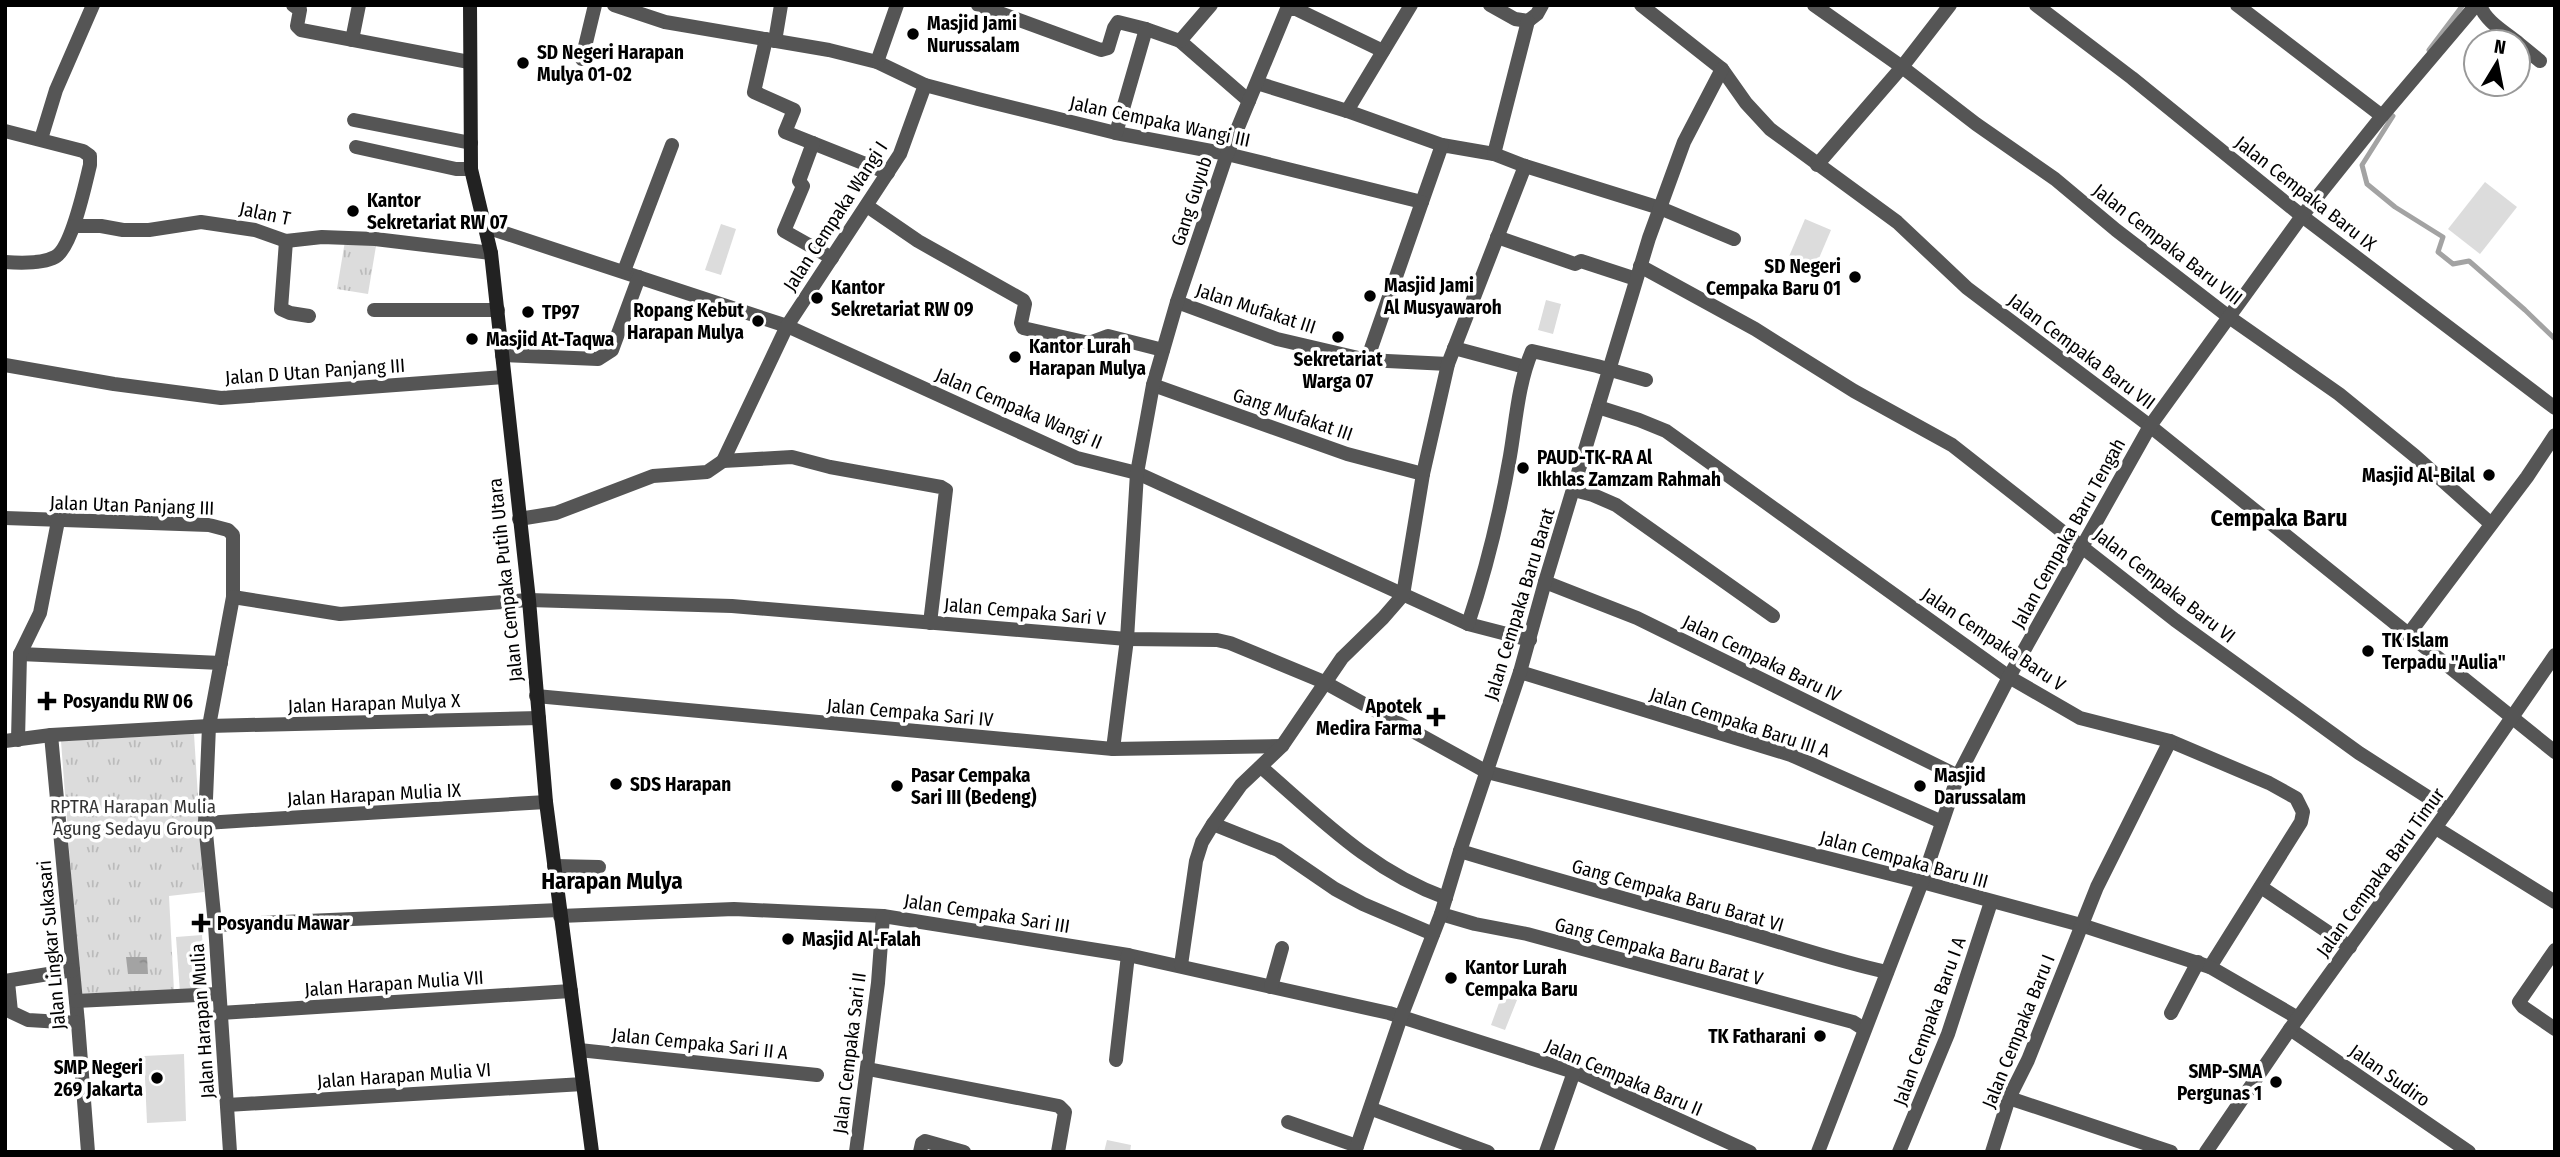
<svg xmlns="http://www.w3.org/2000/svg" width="2560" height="1157" font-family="'Fira Sans Condensed',sans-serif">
  <defs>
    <pattern id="park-tufts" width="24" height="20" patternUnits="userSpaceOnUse" patternTransform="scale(1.75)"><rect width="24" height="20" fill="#dcdcdc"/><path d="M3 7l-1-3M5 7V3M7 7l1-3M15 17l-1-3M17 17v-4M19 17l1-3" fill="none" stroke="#bbb"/></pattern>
    <pattern id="water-ripples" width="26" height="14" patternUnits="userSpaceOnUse" patternTransform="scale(1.75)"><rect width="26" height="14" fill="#a3a3a3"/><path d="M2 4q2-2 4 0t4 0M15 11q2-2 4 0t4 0" fill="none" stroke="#8b8b8b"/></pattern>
  </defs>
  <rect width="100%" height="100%" fill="#fff"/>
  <g fill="#dcdcdc">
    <polygon points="2485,182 2517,207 2480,254 2448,229"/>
    <polygon points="1805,219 1831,230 1811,277 1785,266"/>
    <polygon points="721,224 736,229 721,275 705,270"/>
    <polygon points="1546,300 1561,304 1553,334 1538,330"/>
    <polygon points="202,935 206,991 180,993 176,937"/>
    <polygon points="1502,995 1517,1000 1505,1030 1491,1025"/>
    <polygon points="184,1054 186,1121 147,1123 144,1056"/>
    <polygon points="1107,1140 1131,1145 1130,1152 1104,1152"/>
  </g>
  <g fill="url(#park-tufts)">
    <polygon points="345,241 376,246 368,294 337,289"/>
    <polygon points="194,734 204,892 169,896 174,991 80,995 61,741"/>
  </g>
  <polygon fill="url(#water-ripples)" points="126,957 147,957 148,974 128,974"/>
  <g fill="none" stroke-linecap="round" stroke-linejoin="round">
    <g stroke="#a3a3a3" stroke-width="5">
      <polyline points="2429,50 2463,5"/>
      <polyline points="2387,112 2393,116 2362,165 2367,184 2395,207 2443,237 2438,252 2453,264 2469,261 2525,310 2555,339"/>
    </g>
    <g stroke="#555" stroke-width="14">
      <polyline points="293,5 300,10 297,26 301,30 469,62"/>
      <polyline points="614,5 665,22 829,50 877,62 925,85 978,99 1116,133 1227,154 1422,202 1442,145 1494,154 1525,166 1660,208 1734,239"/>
      <polyline points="978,5 1101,50 1108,48 1114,28 1118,22 1146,29"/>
      <polyline points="1490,5 1515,19 1528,21"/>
      <polyline points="1641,5 1722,69 1746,103 1770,129 1897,222 1967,288 2150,426 2555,752"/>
      <polyline points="1814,5 1902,67 1976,124 2055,179 2116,230 2229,317 2339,394 2415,456 2490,523"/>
      <polyline points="2036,5 2132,78 2302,216 2555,408"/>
      <polyline points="2237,5 2382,116"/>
      <path d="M2480,5C2485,21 2505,32 2517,42"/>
      <polyline points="1528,21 1537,14 1542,5"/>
      <polyline points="766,39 754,92 794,110 785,132 888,173"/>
      <polyline points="352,40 359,5"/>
      <polyline points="775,41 781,5"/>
      <polyline points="1180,41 1249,101"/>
      <polyline points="2518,43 2540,61"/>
      <polyline points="582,59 595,5"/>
      <polyline points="877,62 897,5"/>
      <polyline points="1257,83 1347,111 1442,145"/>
      <polyline points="1347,111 1411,5"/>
      <polyline points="354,120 471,143"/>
      <path d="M5,131L83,151L90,156V165C85,185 72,248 55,257C42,264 19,263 5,262"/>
      <polyline points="1116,133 1146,29 1180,41 1211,5"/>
      <polyline points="41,139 56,90 93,5"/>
      <polyline points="813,143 799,181 803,186 784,231 832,258"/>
      <polyline points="356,147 456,169 471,169"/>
      <polyline points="1494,154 1528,21"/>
      <polyline points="1817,165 1902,67 1950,5"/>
      <polyline points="867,206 918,241 1023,300 1025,304 1021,323 1023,328 1089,343 1108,336 1163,350"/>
      <polyline points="74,226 101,226 123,230 149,230 201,222 255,230 286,241 322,237 375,239 491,253"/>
      <polyline points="486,227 787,326 1077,458 1137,473 1468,624 1530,640"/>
      <polyline points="1497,237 1575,264 1581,261 1636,279"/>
      <polyline points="286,241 281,309 290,313 309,316"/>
      <polyline points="1640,266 1755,329 1854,391 1952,445 2175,620 2359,753 2448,810"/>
      <polyline points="624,271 672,145"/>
      <polyline points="1177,302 1277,339 1367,360 1448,364"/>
      <polyline points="374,310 498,310"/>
      <polyline points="1454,348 1525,367"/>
      <polyline points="502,355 598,359 612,350 639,277"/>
      <polyline points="1367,360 1422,202"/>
      <polyline points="5,365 114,384 221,398 504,377"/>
      <polyline points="1153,385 1347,454 1423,474"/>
      <polyline points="1598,407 1639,420 1666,431 2009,677 2080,718 2170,741 2269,783 2296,798 2303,812 2301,822 2210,967"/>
      <polyline points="723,461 792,457 830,467 941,487 946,490 930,623"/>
      <polyline points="1574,490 1593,495 1616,505 1773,616"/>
      <polyline points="5,518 209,525 228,530 233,535 233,597 209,726 205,823 215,925 230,1152"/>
      <polyline points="519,519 556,513 653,476 707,472 723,461 787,326 900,154 925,85"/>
      <polyline points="1545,582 1637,618 1958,776"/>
      <polyline points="233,597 340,614 529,600 732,606 1127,639 1217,640 1230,643 1324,682 1487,772 1922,882 2081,925 2210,967 2298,1018"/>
      <path d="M1468,624C1486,570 1500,513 1510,456C1516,421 1518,384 1532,351L1597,366L1646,380"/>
      <polyline points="2408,635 2527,477 2555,435"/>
      <polyline points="20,654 221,663"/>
      <polyline points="1520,672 1791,755 1942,822"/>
      <polyline points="536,696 1113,749 1282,746"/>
      <polyline points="51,735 78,1023 88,1152"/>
      <polyline points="18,740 20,654 40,613 58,521"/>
      <polyline points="5,741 51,735 209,726 539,718"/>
      <polyline points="1113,749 1127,639 1137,473 1153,385 1177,302 1227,154 1287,9 1296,9 1383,51"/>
      <path d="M1261,767C1320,818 1371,871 1446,898"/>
      <polyline points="205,823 546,802"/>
      <polyline points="1213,824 1278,850 1335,889 1363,904 1433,934"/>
      <polyline points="2436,828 2555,902"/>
      <path d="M1460,851C1552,879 1645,904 1738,930C1788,944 1836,961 1887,972"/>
      <polyline points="554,866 599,867"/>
      <polyline points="2261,887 2350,947"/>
      <polyline points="1441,914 1475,924 1527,934 1853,1022 1864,1029"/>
      <polyline points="560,916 734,909 883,916 1128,955 1389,1013 1574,1072 1750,1152"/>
      <polyline points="215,925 559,910"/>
      <polyline points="2555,950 2519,1002 2523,1007 2555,1029"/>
      <polyline points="1181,965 1196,861 1202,842 1213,824 1241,785 1282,746 1342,658 1383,618 1403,595 1423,474 1448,364 1525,166"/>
      <polyline points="5,981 73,970"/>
      <polyline points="8,982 11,1012 28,1020 78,1023"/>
      <polyline points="1271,987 1282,948"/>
      <polyline points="76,1001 218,994"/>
      <polyline points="220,1013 571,991"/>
      <polyline points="2171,1013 2198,962"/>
      <polyline points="2290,1029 2469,1152"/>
      <polyline points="579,1050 817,1075"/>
      <polyline points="1116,1060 1128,955"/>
      <polyline points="868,1069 1059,1106 1065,1112 1058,1152"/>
      <polyline points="2009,1098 2171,1152"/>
      <polyline points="227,1105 583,1084"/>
      <polyline points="1372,1109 1488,1152"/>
      <polyline points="1288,1122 1357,1146"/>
      <polyline points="856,1152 878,983 883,916"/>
      <polyline points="920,1152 922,1143 925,1141 964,1152"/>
      <polyline points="1355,1152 1401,1017 1441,914 1460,851 1520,672 1545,582 1649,238 1684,142 1722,69"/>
      <polyline points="1546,1152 1574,1072"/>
      <polyline points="1818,1152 1922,882 1958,776 2009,677 2150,426 2302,216 2382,116 2476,5"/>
      <polyline points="1899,1152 1948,1034 1991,902"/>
      <polyline points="1992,1152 2009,1098 2028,1060 2097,887 2170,741"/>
      <polyline points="2206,1152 2290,1029 2448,810 2555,655"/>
    </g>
    <polyline stroke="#222" stroke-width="14" points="470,5 471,169 491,253 529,600 546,802 592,1152"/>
  </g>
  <g fill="#000" stroke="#fff" stroke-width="2.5">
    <circle cx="913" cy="34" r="7"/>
    <circle cx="523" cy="63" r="7"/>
    <circle cx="353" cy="211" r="7"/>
    <circle cx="1855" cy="277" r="7"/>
    <circle cx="1370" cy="296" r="7"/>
    <circle cx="817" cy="298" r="7"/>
    <circle cx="528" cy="312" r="7"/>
    <circle cx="758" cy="321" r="7"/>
    <circle cx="1338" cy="337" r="7"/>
    <circle cx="472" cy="339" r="7"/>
    <circle cx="1015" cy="357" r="7"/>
    <circle cx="1523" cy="468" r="7"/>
    <circle cx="2489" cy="475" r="7"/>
    <circle cx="2368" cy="651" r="7"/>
    <path d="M43.5 690.5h7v7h7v7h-7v7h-7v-7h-7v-7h7z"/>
    <path d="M1432.5 706.5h7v7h7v7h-7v7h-7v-7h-7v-7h7z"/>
    <circle cx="616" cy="784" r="7"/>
    <circle cx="897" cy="786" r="7"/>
    <circle cx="1920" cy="786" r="7"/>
    <path d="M197.5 912.5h7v7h7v7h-7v7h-7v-7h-7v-7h7z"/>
    <circle cx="788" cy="939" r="7"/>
    <circle cx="1451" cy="978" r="7"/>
    <circle cx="1820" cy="1036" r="7"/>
    <circle cx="157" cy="1078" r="7"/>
    <circle cx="2276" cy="1082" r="7"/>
  </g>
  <g text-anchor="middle" stroke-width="7" stroke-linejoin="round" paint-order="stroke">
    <g font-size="19" font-weight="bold" fill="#000" stroke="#fff" text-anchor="start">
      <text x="927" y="30">Masjid Jami<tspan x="927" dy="22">Nurussalam</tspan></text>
      <text x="537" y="59">SD Negeri Harapan<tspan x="537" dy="22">Mulya 01-02</tspan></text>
      <text x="367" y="207">Kantor<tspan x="367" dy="22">Sekretariat RW 07</tspan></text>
      <text x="1841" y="273" text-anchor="end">SD Negeri<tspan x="1841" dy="22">Cempaka Baru 01</tspan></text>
      <text x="1384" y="292">Masjid Jami<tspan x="1384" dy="22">Al Musyawaroh</tspan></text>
      <text x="831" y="294">Kantor<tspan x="831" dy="22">Sekretariat RW 09</tspan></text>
      <text x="744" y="317" text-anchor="end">Ropang Kebut<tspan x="744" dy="22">Harapan Mulya</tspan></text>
      <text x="542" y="319">TP97</text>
      <text x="486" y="346">Masjid At-Taqwa</text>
      <text x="1029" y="353">Kantor Lurah<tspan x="1029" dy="22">Harapan Mulya</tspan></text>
      <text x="1338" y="366" text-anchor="middle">Sekretariat<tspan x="1338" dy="22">Warga 07</tspan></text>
      <text x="1537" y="464">PAUD-TK-RA Al<tspan x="1537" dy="22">Ikhlas Zamzam Rahmah</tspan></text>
      <text x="2475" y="482" text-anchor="end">Masjid Al-Bilal</text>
      <text x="2382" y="647">TK Islam<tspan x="2382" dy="22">Terpadu "Aulia"</tspan></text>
      <text x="63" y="708">Posyandu RW 06</text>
      <text x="1422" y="713" text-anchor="end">Apotek<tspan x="1422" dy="22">Medira Farma</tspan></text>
      <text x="911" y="782">Pasar Cempaka<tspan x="911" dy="22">Sari III (Bedeng)</tspan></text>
      <text x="1934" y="782">Masjid<tspan x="1934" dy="22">Darussalam</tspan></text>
      <text x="630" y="791">SDS Harapan</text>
      <text x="217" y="930">Posyandu Mawar</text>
      <text x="802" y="946">Masjid Al-Falah</text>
      <text x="1465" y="974">Kantor Lurah<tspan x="1465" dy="22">Cempaka Baru</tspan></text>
      <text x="1806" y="1043" text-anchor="end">TK Fatharani</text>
      <text x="143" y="1074" text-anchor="end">SMP Negeri<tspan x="143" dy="22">269 Jakarta</tspan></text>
      <text x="2262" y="1078" text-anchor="end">SMP-SMA<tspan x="2262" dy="22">Pergunas 1</tspan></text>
    </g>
    <g font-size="19" fill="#000" stroke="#fff">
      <text transform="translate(1160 121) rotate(12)" y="7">Jalan Cempaka Wangi III</text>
      <text transform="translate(2306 193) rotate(38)" y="7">Jalan Cempaka Baru IX</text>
      <text transform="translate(1191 201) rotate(-72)" y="7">Gang Guyub</text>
      <text transform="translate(265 213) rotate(12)" y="7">Jalan T</text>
      <text transform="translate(835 216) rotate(-57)" y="7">Jalan Cempaka Wangi I</text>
      <text transform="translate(2168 244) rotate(38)" y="7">Jalan Cempaka Baru VIII</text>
      <text transform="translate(1256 308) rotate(18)" y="7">Jalan Mufakat III</text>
      <text transform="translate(2082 351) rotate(37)" y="7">Jalan Cempaka Baru VII</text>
      <text transform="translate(315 371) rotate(-4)" y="7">Jalan D Utan Panjang III</text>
      <text transform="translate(1019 408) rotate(23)" y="7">Jalan Cempaka Wangi II</text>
      <text transform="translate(1293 414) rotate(19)" y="7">Gang Mufakat III</text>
      <text transform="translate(132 505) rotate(2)" y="7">Jalan Utan Panjang III</text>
      <text transform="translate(2068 533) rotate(-61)" y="7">Jalan Cempaka Baru Tengah</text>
      <text transform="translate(505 580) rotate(-96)" y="7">Jalan Cempaka Putih Utara</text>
      <text transform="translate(2165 585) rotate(38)" y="7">Jalan Cempaka Baru VI</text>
      <text transform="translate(1519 604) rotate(-73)" y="7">Jalan Cempaka Baru Barat</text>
      <text transform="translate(1025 611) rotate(5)" y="7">Jalan Cempaka Sari V</text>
      <text transform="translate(1994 639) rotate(34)" y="7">Jalan Cempaka Baru V</text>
      <text transform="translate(1762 658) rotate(26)" y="7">Jalan Cempaka Baru IV</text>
      <text transform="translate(374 703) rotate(-2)" y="7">Jalan Harapan Mulya X</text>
      <text transform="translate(910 712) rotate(5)" y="7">Jalan Cempaka Sari IV</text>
      <text transform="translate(1740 722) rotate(18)" y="7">Jalan Cempaka Baru III A</text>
      <text transform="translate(374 794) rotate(-3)" y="7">Jalan Harapan Mulia IX</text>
      <text transform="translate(1904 859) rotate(15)" y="7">Jalan Cempaka Baru III</text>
      <text transform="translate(2380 872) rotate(-54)" y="7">Jalan Cempaka Baru Timur</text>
      <text transform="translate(1678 895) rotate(16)" y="7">Gang Cempaka Baru Barat VI</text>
      <text transform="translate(987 913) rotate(9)" y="7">Jalan Cempaka Sari III</text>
      <text transform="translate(51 945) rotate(-95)" y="7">Jalan Lingkar Sukasari</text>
      <text transform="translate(1659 951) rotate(15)" y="7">Gang Cempaka Baru Barat V</text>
      <text transform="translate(394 983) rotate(-4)" y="7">Jalan Harapan Mulia VII</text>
      <text transform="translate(202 1021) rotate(-94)" y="7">Jalan Harapan Mulia</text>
      <text transform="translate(1929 1021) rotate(-70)" y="7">Jalan Cempaka Baru I A</text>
      <text transform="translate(2018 1031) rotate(-68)" y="7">Jalan Cempaka Baru I</text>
      <text transform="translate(700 1043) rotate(6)" y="7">Jalan Cempaka Sari II A</text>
      <text transform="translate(849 1053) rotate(-83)" y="7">Jalan Cempaka Sari II</text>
      <text transform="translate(404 1075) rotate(-4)" y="7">Jalan Harapan Mulia VI</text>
      <text transform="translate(2390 1075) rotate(35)" y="7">Jalan Sudiro</text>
      <text transform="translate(1624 1077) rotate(23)" y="7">Jalan Cempaka Baru II</text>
    </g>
    <g font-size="19" fill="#333" stroke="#fff">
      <text x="133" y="813">RPTRA Harapan Mulia<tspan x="133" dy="22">Agung Sedayu Group</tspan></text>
    </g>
    <g font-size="23" font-weight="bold" fill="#000" stroke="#fff">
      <text x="2279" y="526">Cempaka Baru</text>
      <text x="612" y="889">Harapan Mulya</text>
    </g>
  </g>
  <rect width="2560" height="1157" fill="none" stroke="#000000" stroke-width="14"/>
  <g transform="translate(2497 63) rotate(10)"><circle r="33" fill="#ffffff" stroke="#999999" stroke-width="2"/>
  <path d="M0-5L12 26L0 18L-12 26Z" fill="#000000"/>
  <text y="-10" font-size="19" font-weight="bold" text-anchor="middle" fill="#000000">N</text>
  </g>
</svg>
